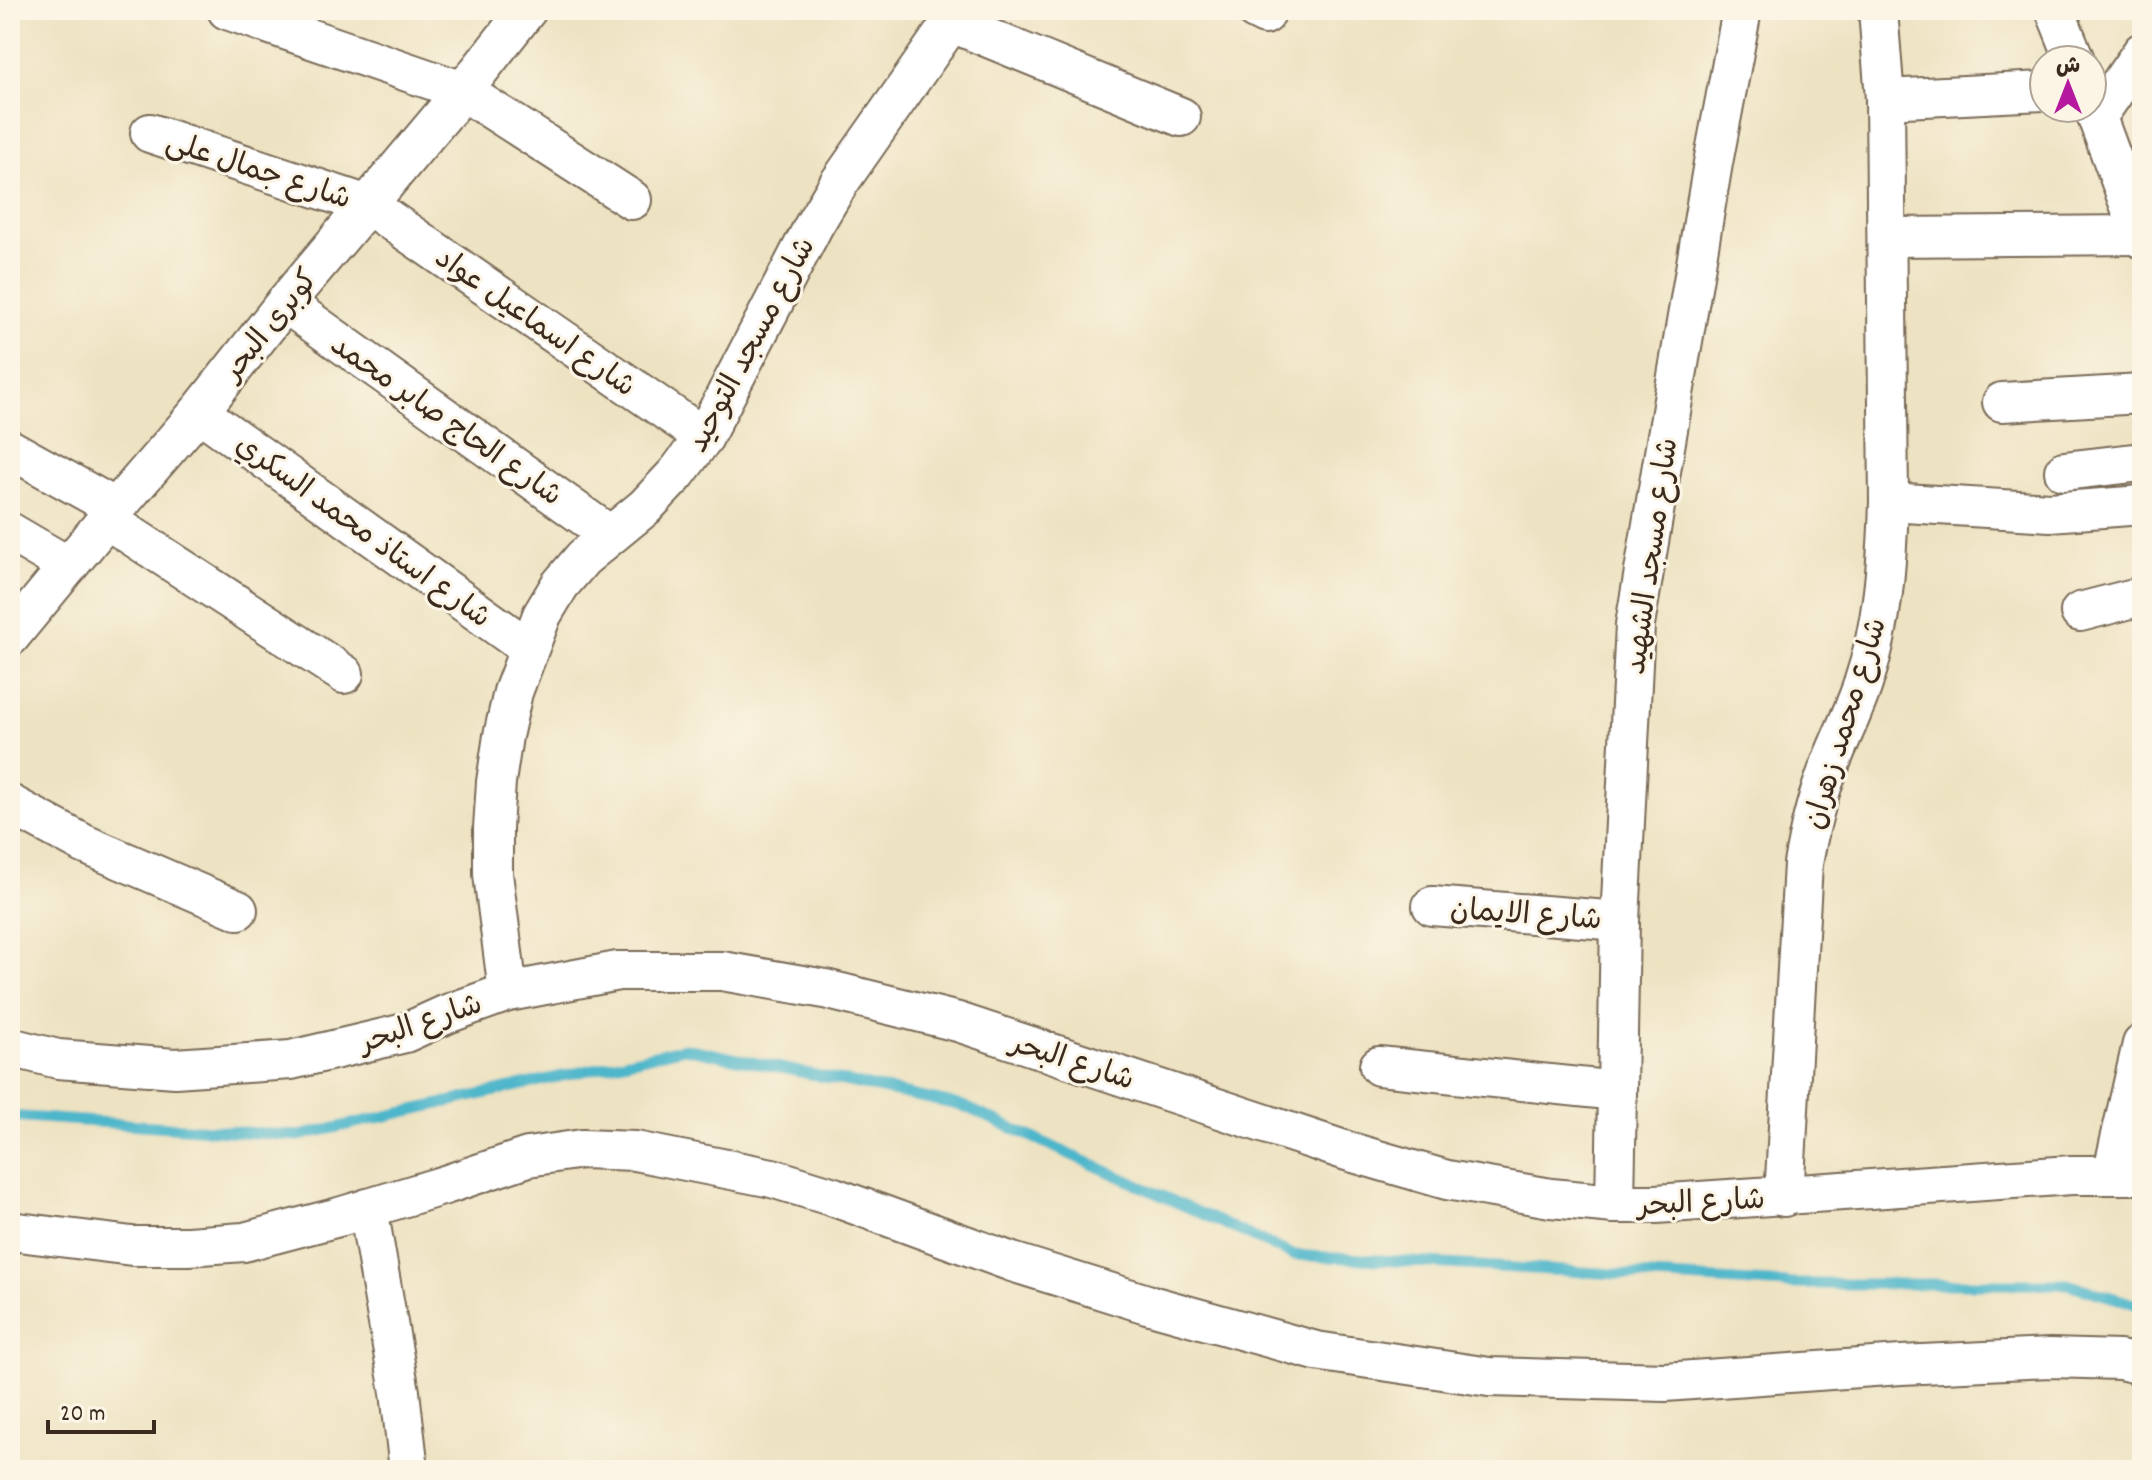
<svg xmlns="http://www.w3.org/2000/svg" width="2152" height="1480" font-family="Dekko,'Playpen Sans Arabic',sans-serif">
  <rect width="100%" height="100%" fill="#fcf5e5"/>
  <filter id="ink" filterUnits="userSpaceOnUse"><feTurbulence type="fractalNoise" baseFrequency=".0125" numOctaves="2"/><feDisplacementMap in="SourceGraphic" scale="16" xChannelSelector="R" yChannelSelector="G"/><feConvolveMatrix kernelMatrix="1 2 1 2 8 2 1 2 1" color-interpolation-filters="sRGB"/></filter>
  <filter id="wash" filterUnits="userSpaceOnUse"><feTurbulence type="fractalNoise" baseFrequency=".006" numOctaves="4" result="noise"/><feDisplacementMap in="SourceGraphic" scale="32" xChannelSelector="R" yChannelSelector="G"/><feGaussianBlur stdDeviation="1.8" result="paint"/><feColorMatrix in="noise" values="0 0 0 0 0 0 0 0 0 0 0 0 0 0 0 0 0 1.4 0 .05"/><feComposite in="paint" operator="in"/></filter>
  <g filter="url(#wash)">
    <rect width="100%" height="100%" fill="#ede2c1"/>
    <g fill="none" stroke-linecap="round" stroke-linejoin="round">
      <polyline stroke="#4db6ca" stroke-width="11" points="10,1116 299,1136 685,1048 963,1106 1293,1255 1788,1284 2067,1284 2142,1306"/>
    </g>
  </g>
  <g filter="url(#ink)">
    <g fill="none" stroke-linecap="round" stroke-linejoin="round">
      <defs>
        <g id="street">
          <polyline points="227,10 463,91 632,200"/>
          <polyline points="1255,10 1265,15"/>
          <polyline points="2055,10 2075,60"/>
          <polyline points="952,23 1181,117"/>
          <polyline points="1885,99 2044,91"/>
          <polyline points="2092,104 2142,239"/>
          <polyline points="2097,117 2142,52"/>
          <polyline points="150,133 368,205 704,437"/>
          <polyline points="1887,237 2141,235"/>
          <polyline points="285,303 610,535"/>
          <polyline points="2002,402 2142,394"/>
          <polyline points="199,412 528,648"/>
          <polyline points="10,449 116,508"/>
          <polyline points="2064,471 2142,462"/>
          <polyline points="1889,502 2050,512 2142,505"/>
          <polyline points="106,519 344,674"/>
          <polyline points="10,532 68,566"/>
          <polyline points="2080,612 2142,596"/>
          <polyline points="10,637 116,508 199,412 285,303 463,91 527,10"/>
          <polyline points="10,804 84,844 238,910"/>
          <polyline points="1432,906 1620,921"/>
          <polyline points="508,992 493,874 493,828 496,782 503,736 513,692 542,615 560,585 583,558 645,507 677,473 704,437 814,225 839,183 960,10"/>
          <polyline points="10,1047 58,1059 175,1068 291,1060 405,1033 447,1014 508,992 618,971 722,971 825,989 958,1022 1347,1151 1447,1180 1551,1198 1615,1204 1656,1204 2072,1175 2142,1175"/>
          <polyline points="1379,1066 1617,1091"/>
          <polyline points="2112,1175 2142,1044"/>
          <path d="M1784,1197L1803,864C1808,836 1814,808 1824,781C1835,748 1852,717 1863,684C1883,625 1887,564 1889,502L1885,99L1878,10"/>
          <polyline points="1615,1204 1620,921 1635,625 1713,163 1742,10"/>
          <polyline points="368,1208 400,1392 409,1470"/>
          <polyline points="10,1231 132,1246 188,1246 244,1242 339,1217 445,1185 528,1157 582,1149 635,1151 772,1178 834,1197 1012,1262 1147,1304 1316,1351 1489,1377 1665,1382 1901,1365 2050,1358 2120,1360 2142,1365"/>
        </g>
      </defs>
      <use href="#street" stroke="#796a57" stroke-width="42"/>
      <use href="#street" stroke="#fff" stroke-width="38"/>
    </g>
  </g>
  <g text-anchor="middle" stroke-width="6" stroke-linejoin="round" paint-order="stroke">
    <g font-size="30" fill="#3b2a1e" stroke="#fcf5e5">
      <text transform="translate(259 169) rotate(18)" y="10">شارع جمال على</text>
      <text transform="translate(536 321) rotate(35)" y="10">شارع اسماعيل عواد</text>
      <text transform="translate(269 324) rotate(-51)" y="10">كوبرى البحر</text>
      <text transform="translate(750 344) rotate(-62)" y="10">شارع مسجد التوحيد</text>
      <text transform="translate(447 419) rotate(35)" y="10">شارع الحاج صابر محمد</text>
      <text transform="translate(364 530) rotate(36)" y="10">شارع استاذ محمد السكري</text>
      <text transform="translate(1650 556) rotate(-82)" y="10">شارع مسجد الشهيد</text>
      <text transform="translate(1844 723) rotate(-73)" y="10">شارع محمد زهران</text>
      <text transform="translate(1526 913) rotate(4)" y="10">شارع الايمان</text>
      <text transform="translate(420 1022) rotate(-19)" y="10">شارع البحر</text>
      <text transform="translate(1073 1060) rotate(18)" y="10">شارع البحر</text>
      <text transform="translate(1701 1201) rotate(-3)" y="10">شارع البحر</text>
    </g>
  </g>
  <rect width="2152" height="1480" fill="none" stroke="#fcf5e5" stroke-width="40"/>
  <g transform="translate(2068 84)"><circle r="38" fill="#fcf5e5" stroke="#afa495" stroke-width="2"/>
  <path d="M0-6L14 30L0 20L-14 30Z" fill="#b5179e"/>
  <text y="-12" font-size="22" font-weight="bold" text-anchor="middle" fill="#3b2a1e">ش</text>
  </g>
  <path d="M48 1420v12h106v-12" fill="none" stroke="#3b2a1e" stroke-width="4"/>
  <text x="60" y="1420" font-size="24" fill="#3b2a1e" stroke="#fcf5e5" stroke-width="6" paint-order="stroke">20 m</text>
</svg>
